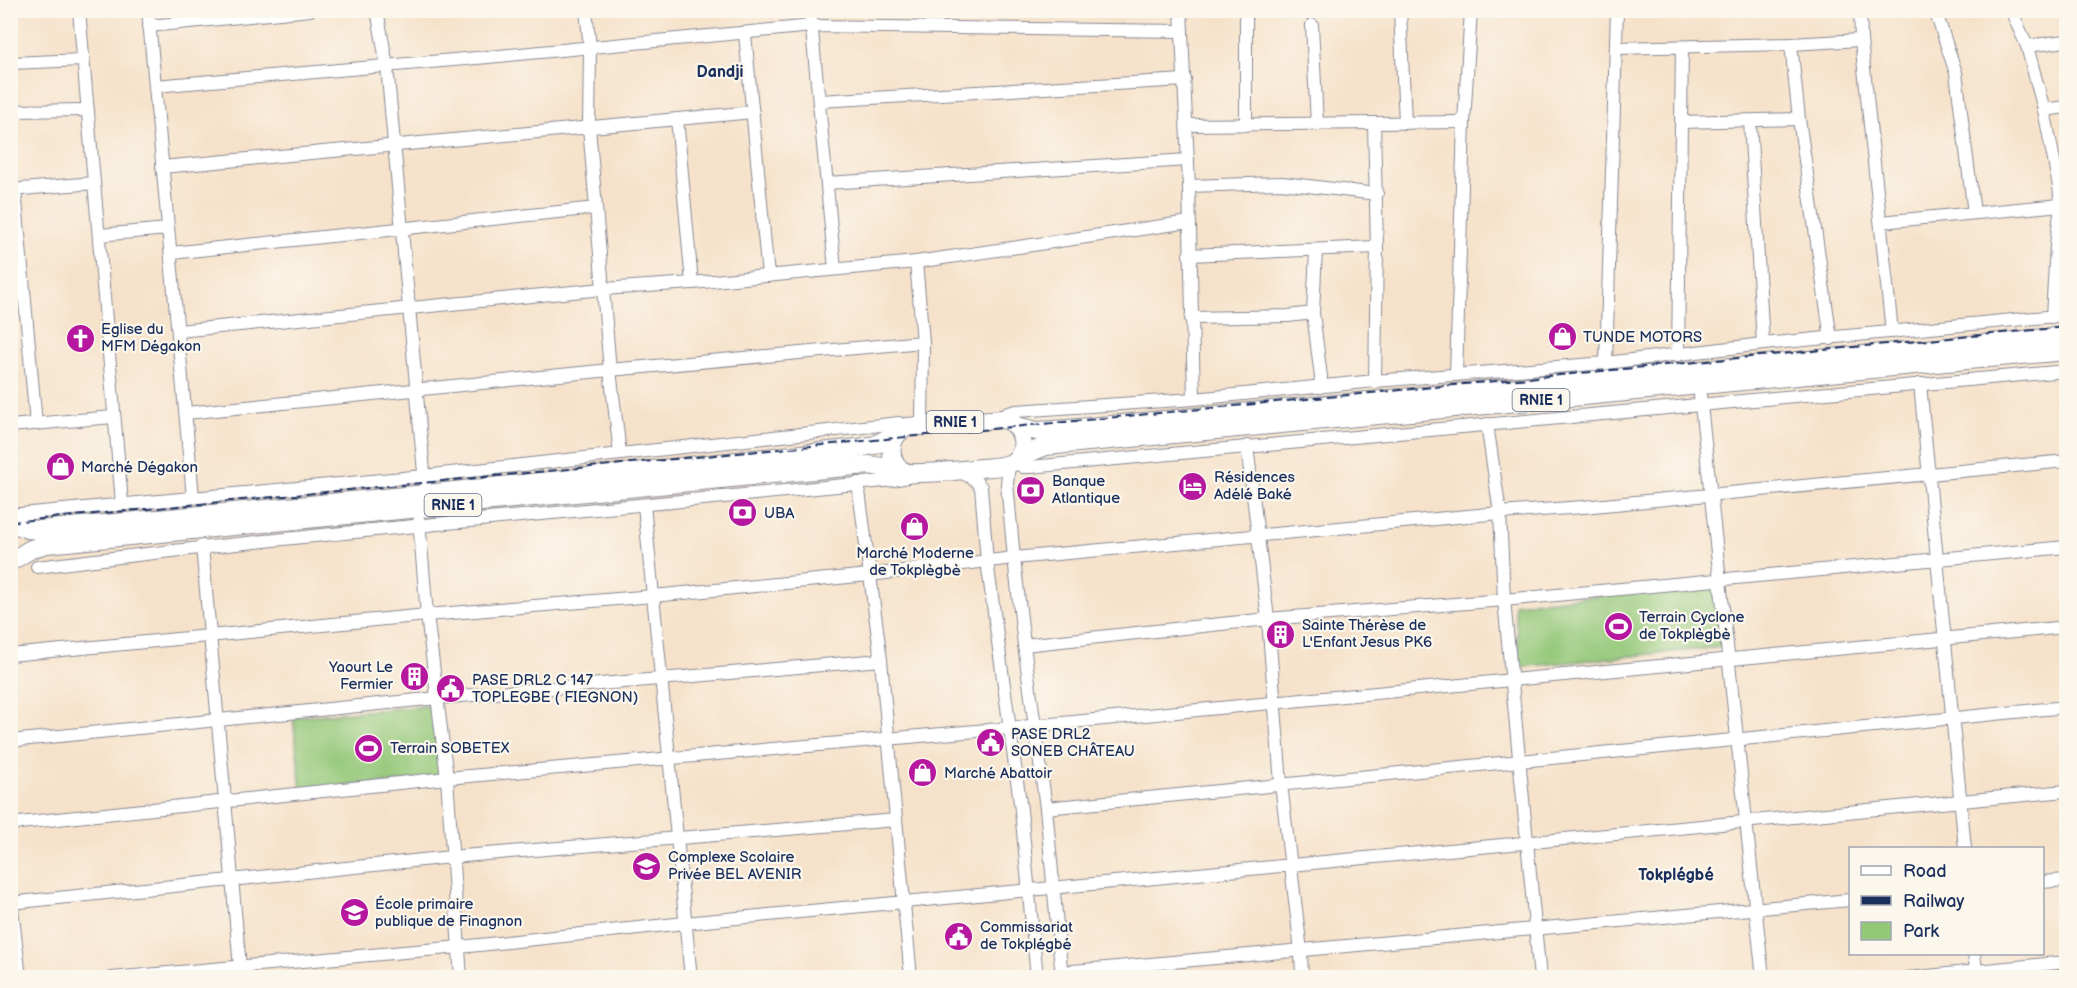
<svg xmlns="http://www.w3.org/2000/svg" width="2077" height="988" font-family="'Balsamiq Sans',sans-serif">
  <rect width="100%" height="100%" fill="#fbf7ec"/>
  <filter id="ink" filterUnits="userSpaceOnUse"><feTurbulence type="fractalNoise" baseFrequency=".0167" numOctaves="2"/><feDisplacementMap in="SourceGraphic" scale="12" xChannelSelector="R" yChannelSelector="G"/><feConvolveMatrix kernelMatrix="1 2 1 2 8 2 1 2 1" color-interpolation-filters="sRGB"/></filter>
  <filter id="wash" filterUnits="userSpaceOnUse"><feTurbulence type="fractalNoise" baseFrequency=".008" numOctaves="4" result="noise"/><feDisplacementMap in="SourceGraphic" scale="24" xChannelSelector="R" yChannelSelector="G"/><feGaussianBlur stdDeviation="1.35" result="paint"/><feColorMatrix in="noise" values="0 0 0 0 0 0 0 0 0 0 0 0 0 0 0 0 0 1.4 0 .05"/><feComposite in="paint" operator="in"/></filter>
  <g filter="url(#wash)">
    <rect width="100%" height="100%" fill="#f6e2ca"/>
    <g fill="#94c879" stroke="#587c6c" stroke-width="1.5">
      <polygon points="1715,584 1722,647 1521,667 1514,604"/>
      <polygon points="438,705 446,779 301,789 293,717"/>
    </g>
  </g>
  <g filter="url(#ink)">
    <g fill="none" stroke-linecap="round" stroke-linejoin="round">
      <defs>
        <g id="minor">
          <polyline points="79,10 122,503"/>
          <polyline points="148,10 193,497"/>
          <polyline points="377,10 387,66 426,494"/>
          <polyline points="586,10 590,48 589,127 610,370 620,453"/>
          <polyline points="810,10 835,269"/>
          <polyline points="1181,10 1189,186 1194,399"/>
          <polyline points="1246,10 1246,125"/>
          <polyline points="1400,10 1405,123"/>
          <polyline points="1860,10 1861,40 1892,332"/>
          <polyline points="1935,10 1956,73 1974,213"/>
          <polyline points="2011,10 2027,46 2044,110 2059,186 2061,205 2056,245 2052,317"/>
          <polyline points="1312,25 1317,124"/>
          <polyline points="149,26 310,10"/>
          <polyline points="745,34 768,276"/>
          <polyline points="1791,44 1799,119 1831,339"/>
          <polyline points="2027,46 2066,41"/>
          <polyline points="1617,48 1791,44 1861,40"/>
          <polyline points="10,63 83,60"/>
          <polyline points="155,86 488,57 812,26 1182,31"/>
          <polyline points="819,101 1185,80"/>
          <polyline points="2044,110 2066,107"/>
          <polyline points="10,111 88,110"/>
          <polyline points="677,119 692,283"/>
          <polyline points="1750,121 1763,344"/>
          <polyline points="1681,122 1799,119"/>
          <polyline points="1374,124 1377,247 1375,381"/>
          <polyline points="1187,125 1464,122"/>
          <polyline points="162,167 753,112"/>
          <polyline points="827,183 1188,160"/>
          <polyline points="1189,186 1282,183 1377,194"/>
          <polyline points="10,190 94,183"/>
          <polyline points="15,190 36,424"/>
          <polyline points="1881,222 2061,205"/>
          <polyline points="99,235 168,229"/>
          <polyline points="171,253 596,208"/>
          <polyline points="1189,255 1377,247"/>
          <polyline points="916,262 923,342 922,425"/>
          <polyline points="1313,313 1321,377 1320,387"/>
          <polyline points="1191,318 1288,316 1313,313 1316,250"/>
          <polyline points="178,331 603,289 692,283 916,262 1189,222"/>
          <polyline points="1678,355 1682,47"/>
          <polyline points="1606,363 1617,10"/>
          <polyline points="1456,375 1464,122 1471,10"/>
          <polyline points="1920,384 1965,848"/>
          <polyline points="1699,386 1763,978"/>
          <polyline points="186,413 610,370 923,342"/>
          <polyline points="1002,419 1008,413 1016,411 1194,399 1375,381 1606,363 1763,344 2066,315"/>
          <polyline points="1487,424 1500,513 1504,600 1540,978"/>
          <polyline points="10,426 113,417"/>
          <polyline points="1247,446 1268,619 1281,784 1301,951 1302,978"/>
          <polyline points="1014,461 1023,467 1030,467 2066,371"/>
          <polyline points="1009,464 1007,484 1014,558 1024,645 1046,808 1062,978"/>
          <polyline points="959,471 975,480 981,487 987,561 1021,810 1037,978"/>
          <polyline points="858,483 881,660 911,978"/>
          <polyline points="644,505 691,978"/>
          <polyline points="10,515 424,476 899,423 907,427"/>
          <polyline points="419,521 427,615 447,778 461,978"/>
          <polyline points="202,546 241,978"/>
          <path d="M37,567C322,531 608,510 894,480L913,476"/>
          <polyline points="1024,645 1268,619 1504,600 2066,547"/>
          <polyline points="10,655 427,615 653,596 869,575 1014,558 1500,513 1583,507 2066,461"/>
          <polyline points="10,741 438,698 881,660"/>
          <polyline points="1046,808 2066,707"/>
          <polyline points="10,824 447,778 1010,728 2066,627"/>
          <polyline points="2042,882 2066,880"/>
          <polyline points="10,891 20,978"/>
          <polyline points="10,903 451,857 896,820"/>
          <polyline points="1974,954 1977,976"/>
          <polyline points="1062,972 1850,900"/>
          <polyline points="112,978 460,947 685,923 2066,791"/>
          <polyline points="1908,978 2066,962"/>
        </g>
        <g id="highway">
          <path d="M1002,419C1024,421 1031,455 1009,464C1001,467 991,467 981,468C956,471 931,474 906,473C886,462 887,437 907,427Z"/>
          <polyline points="1016,426 1037,431 1068,429 2066,336"/>
          <polyline points="1017,458 1046,446 2066,351"/>
          <polyline points="10,522 27,529 40,530 426,494 858,448 875,445 898,433"/>
          <polyline points="10,562 31,549 46,544 856,466 869,465 900,470"/>
        </g>
      </defs>
      <use href="#minor" stroke="#888894" stroke-width="14"/>
      <use href="#highway" stroke="#888894" stroke-width="20"/>
      <use href="#minor" stroke="#fff" stroke-width="12"/>
      <use href="#highway" stroke="#fff" stroke-width="18"/>
      <polyline stroke="#1b2f5e" stroke-width="2" stroke-dasharray="9 4.5" stroke-linecap="butt" points="10,522 2066,327"/>
    </g>
  </g>
  <defs>
    <symbol id="shop-disc" viewBox="-11 -11 22 22"><circle r="9.5" fill="#b5179e" stroke="#fbf7ec"/><path d="M-5-2.5h2.3a2.7 3.5 0 0 1 5.4 0H5L5.5 6h-11ZM-1.5-2.5h3a1.5 2.3 0 0 0-3 0Z" fill="#fff"/></symbol>
    <symbol id="church-disc" viewBox="-11 -11 22 22"><circle r="9.5" fill="#b5179e" stroke="#fbf7ec"/><path d="M-1.2-6h2.4v3.5h3.3v2.4h-3.3V6h-2.4V-.1h-3.3v-2.4h3.3Z" fill="#fff"/></symbol>
    <symbol id="hotel-disc" viewBox="-11 -11 22 22"><circle r="9.5" fill="#b5179e" stroke="#fbf7ec"/><path d="M-6-4.5h1.5V1H6V5H4.5V3h-9V5H-6ZM-4 0a1.8 1.8 0 1 1 3.6 0ZM.5 0V-2.5h3Q6-2.5 6 0Z" fill="#fff"/></symbol>
    <symbol id="bank-disc" viewBox="-11 -11 22 22"><circle r="9.5" fill="#b5179e" stroke="#fbf7ec"/><path d="M-6-4H6V4H-6ZM0-2.3a2.3 2.3 0 1 0 0 4.6a2.3 2.3 0 1 0 0-4.6Z" fill="#fff"/></symbol>
    <symbol id="stadium-disc" viewBox="-11 -11 22 22"><circle r="9.5" fill="#b5179e" stroke="#fbf7ec"/><path d="M0-5a6.5 5 0 1 0 0 10a6.5 5 0 1 0 0-10ZM-3.5-1.8h7v3.6h-7Z" fill="#fff"/></symbol>
    <symbol id="building-disc" viewBox="-11 -11 22 22"><circle r="9.5" fill="#b5179e" stroke="#fbf7ec"/><path d="M-4-6H4V6H1V3H-1V6H-4ZM-2.5-4.3h1.7v1.8h-1.7ZM.8-4.3h1.7v1.8H.8ZM-2.5-1h1.7V.8h-1.7ZM.8-1h1.7V.8H.8Z" fill="#fff"/></symbol>
    <symbol id="civic-disc" viewBox="-11 -11 22 22"><circle r="9.5" fill="#b5179e" stroke="#fbf7ec"/><path d="M-.6-6.5H3V-4.5H.6V-3L4-1V1h2V6H-6V1h2V-1L-.6-3ZM-1.2 2.5V6h2.4V2.5Z" fill="#fff"/></symbol>
    <symbol id="school-disc" viewBox="-11 -11 22 22"><circle r="9.5" fill="#b5179e" stroke="#fbf7ec"/><path d="M0-5L7-2L0 1L-7-2ZM-4 1L0 2.5L4 1V4Q0 6-4 4Z" fill="#fff"/></symbol>
  </defs>
  <g fill-rule="evenodd">
    <use href="#shop-disc" x="1546" y="320" width="33" height="33"/>
    <use href="#church-disc" x="64" y="322" width="33" height="33"/>
    <use href="#shop-disc" x="44" y="450" width="33" height="33"/>
    <use href="#hotel-disc" x="1176" y="470" width="33" height="33"/>
    <use href="#bank-disc" x="1014" y="474" width="33" height="33"/>
    <use href="#bank-disc" x="726" y="496" width="33" height="33"/>
    <use href="#shop-disc" x="898" y="510" width="33" height="33"/>
    <use href="#stadium-disc" x="1602" y="610" width="33" height="33"/>
    <use href="#building-disc" x="1264" y="618" width="33" height="33"/>
    <use href="#building-disc" x="398" y="660" width="33" height="33"/>
    <use href="#civic-disc" x="434" y="672" width="33" height="33"/>
    <use href="#civic-disc" x="974" y="726" width="33" height="33"/>
    <use href="#stadium-disc" x="352" y="732" width="33" height="33"/>
    <use href="#shop-disc" x="906" y="756" width="33" height="33"/>
    <use href="#school-disc" x="630" y="850" width="33" height="33"/>
    <use href="#school-disc" x="338" y="896" width="33" height="33"/>
    <use href="#civic-disc" x="942" y="920" width="33" height="33"/>
  </g>
  <g text-anchor="middle" stroke-width="4.5" stroke-linejoin="round" paint-order="stroke">
    <g fill="#fbf7ec" stroke="#5e6b89" stroke-width="1.5">
      <rect x="1512.5" y="389" width="57" height="22" rx="4.5"/>
      <rect x="926.5" y="411" width="57" height="22" rx="4.5"/>
      <rect x="424.5" y="494" width="57" height="22" rx="4.5"/>
    </g>
    <g font-size="14" font-weight="bold" fill="#1b2f5e">
      <text x="1541" y="405">RNIE 1</text>
      <text x="955" y="427">RNIE 1</text>
      <text x="453" y="510">RNIE 1</text>
    </g>
    <g font-size="15" fill="#1b2f5e" stroke="#fbf7ec" text-anchor="start">
      <text x="101" y="334">Eglise du<tspan x="101" dy="17">MFM Dégakon</tspan></text>
      <text x="1583" y="342">TUNDE MOTORS</text>
      <text x="81" y="472">Marché Dégakon</text>
      <text x="1214" y="482">Résidences<tspan x="1214" dy="17">Adélé Baké</tspan></text>
      <text x="1052" y="486">Banque<tspan x="1052" dy="17">Atlantique</tspan></text>
      <text x="764" y="518">UBA</text>
      <text x="915" y="558" text-anchor="middle">Marché Moderne<tspan x="915" dy="17">de Tokplègbè</tspan></text>
      <text x="1639" y="622">Terrain Cyclone<tspan x="1639" dy="17">de Tokplègbè</tspan></text>
      <text x="1302" y="630">Sainte Thérèse de<tspan x="1302" dy="17">L'Enfant Jesus PK6</tspan></text>
      <text x="393" y="672" text-anchor="end">Yaourt Le<tspan x="393" dy="17">Fermier</tspan></text>
      <text x="472" y="685">PASE DRL2 C 147<tspan x="472" dy="17">TOPLEGBE ( FIEGNON)</tspan></text>
      <text x="1011" y="739">PASE DRL2<tspan x="1011" dy="17">SONEB CHÂTEAU</tspan></text>
      <text x="390" y="753">Terrain SOBETEX</text>
      <text x="944" y="778">Marché Abattoir</text>
      <text x="668" y="862">Complexe Scolaire<tspan x="668" dy="17">Privée BEL AVENIR</tspan></text>
      <text x="375" y="909">École primaire<tspan x="375" dy="17">publique de Finagnon</tspan></text>
      <text x="980" y="932">Commissariat<tspan x="980" dy="17">de Tokplégbé</tspan></text>
    </g>
    <g font-size="16" font-weight="bold" fill="#1b2f5e" stroke="#fbf7ec">
      <text x="720" y="77">Dandji</text>
      <text x="1676" y="880">Tokplégbé</text>
    </g>
  </g>
  <rect width="2077" height="988" fill="none" stroke="#fbf7ec" stroke-width="36"/>
  <rect x="1849" y="847" width="195" height="108" fill="#fbf7ec" stroke="#a1a7b3" stroke-width="1.5"/>
  <rect x="1861" y="866" width="30" height="9" fill="#ffffff" stroke="#a1a7b3" stroke-width="1.5"/>
  <text x="1903" y="877" font-size="18" fill="#1b2f5e">Road</text>
  <rect x="1861" y="896" width="30" height="9" fill="#1b2f5e" stroke="#a1a7b3" stroke-width="1.5"/>
  <text x="1903" y="907" font-size="18" fill="#1b2f5e">Railway</text>
  <rect x="1861" y="922" width="30" height="18" fill="#94c879" stroke="#a1a7b3" stroke-width="1.5"/>
  <text x="1903" y="937" font-size="18" fill="#1b2f5e">Park</text>
</svg>
